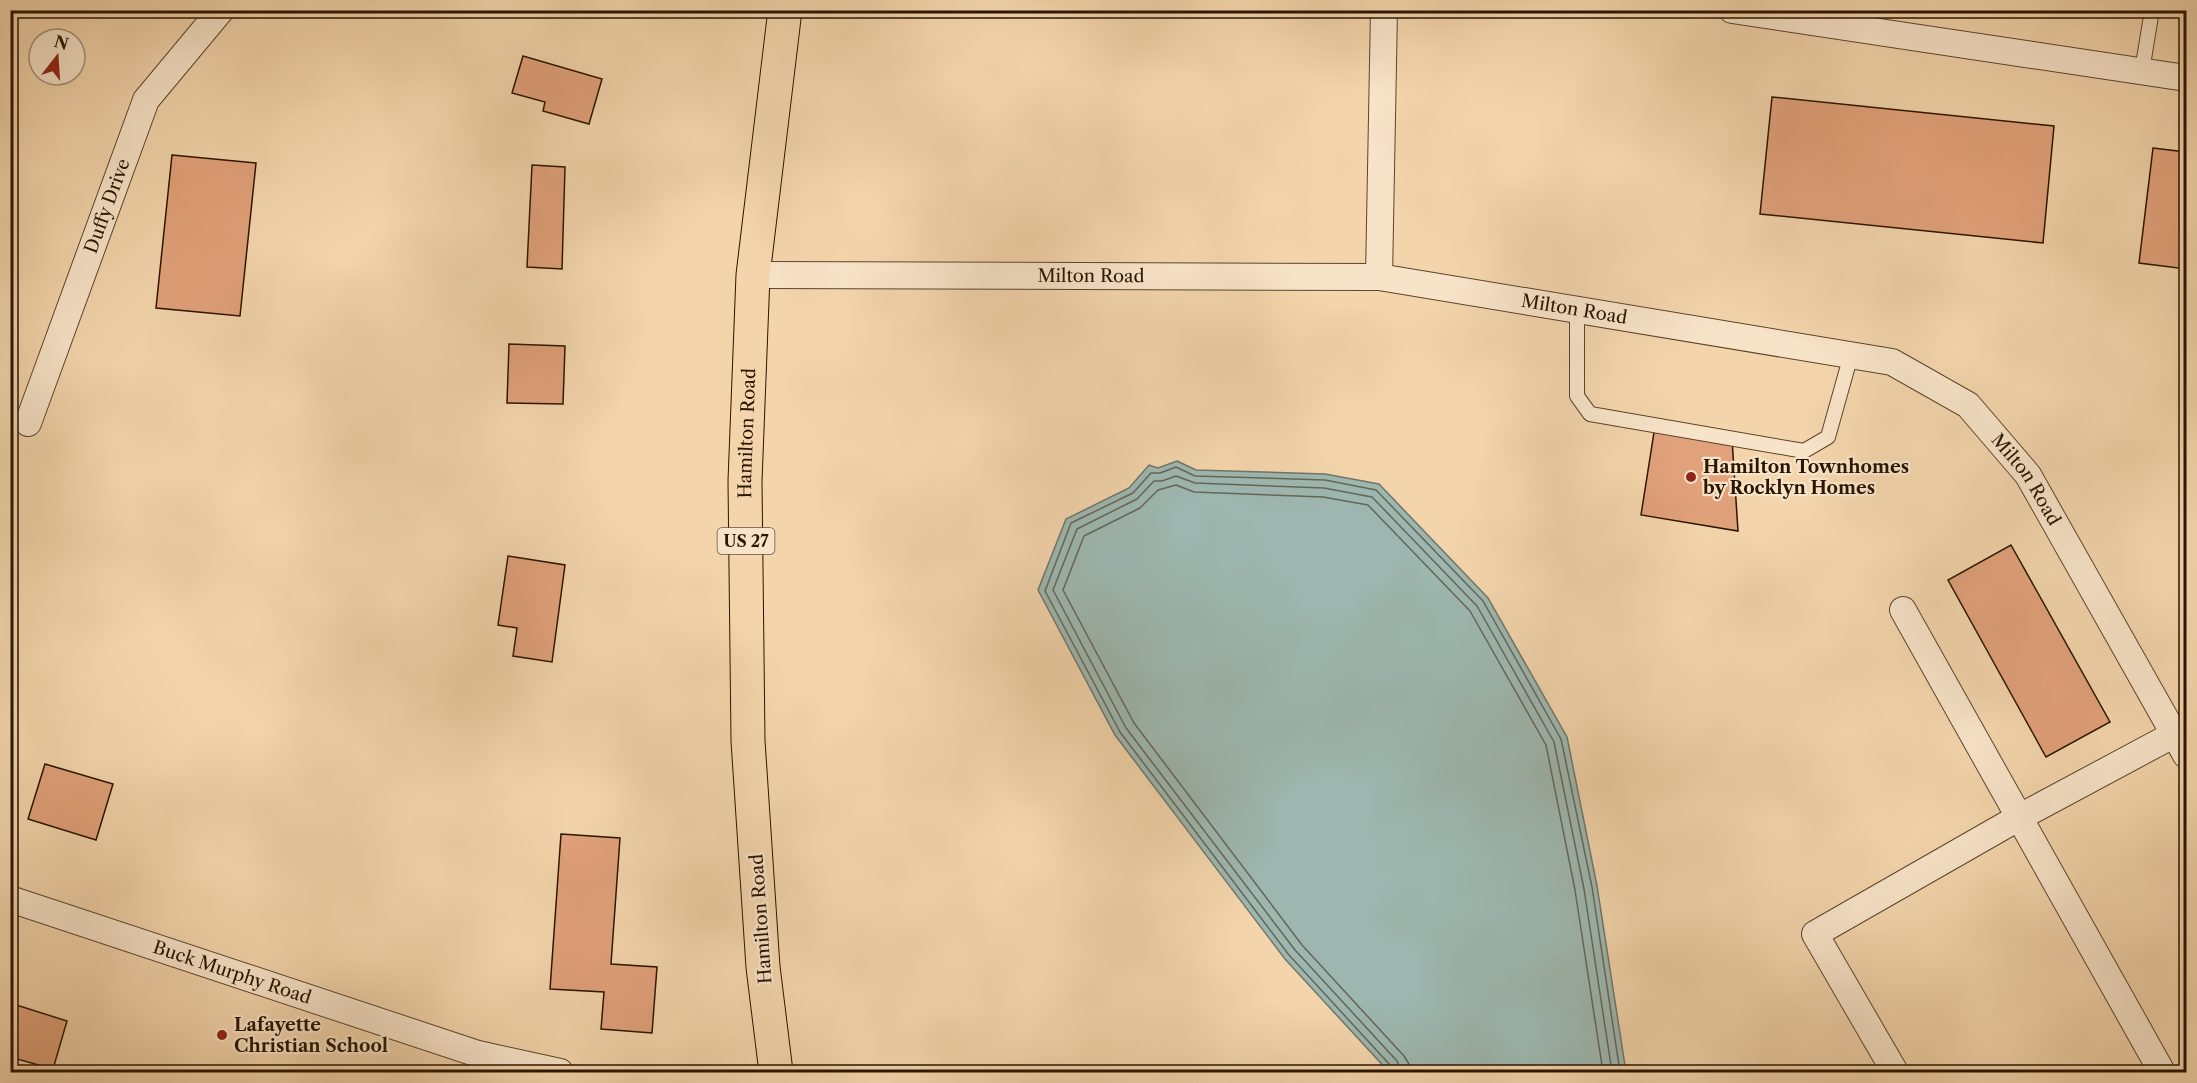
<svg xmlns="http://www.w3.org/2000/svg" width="2197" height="1083" font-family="'Libre Caslon Text',serif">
  <rect width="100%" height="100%" fill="#f3d4ab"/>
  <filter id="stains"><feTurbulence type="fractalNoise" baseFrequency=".00333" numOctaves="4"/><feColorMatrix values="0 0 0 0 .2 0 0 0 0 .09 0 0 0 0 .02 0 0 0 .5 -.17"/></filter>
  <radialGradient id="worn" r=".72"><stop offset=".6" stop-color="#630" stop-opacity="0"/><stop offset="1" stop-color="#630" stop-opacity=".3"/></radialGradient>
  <polygon fill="#9db7b0" stroke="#6f766a" stroke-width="1.5" points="1177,461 1196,470 1325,474 1379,484 1488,598 1567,737 1597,886 1626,1072 1389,1072 1285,959 1115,735 1038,590 1066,519 1129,488 1149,465 1158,468"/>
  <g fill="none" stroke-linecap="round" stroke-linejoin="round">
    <g stroke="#646658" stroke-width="1.5">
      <polyline points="1393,1072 1391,1066 1289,955 1120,732 1045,591 1071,523 1133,493 1151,473 1160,473 1176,467 1195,476 1325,480 1376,490 1483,601 1561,739 1592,887 1620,1072"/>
      <polyline points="1401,1072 1397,1061 1295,950 1126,728 1053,590 1077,529 1137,499 1154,481 1162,481 1176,476 1195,483 1324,488 1372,497 1477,606 1554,742 1584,889 1612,1072"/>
      <polyline points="1410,1072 1409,1064 1404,1056 1302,945 1134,723 1063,590 1084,536 1140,508 1158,490 1176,485 1194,492 1323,497 1368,505 1470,611 1546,745 1575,890 1603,1072"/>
    </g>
  </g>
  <g fill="#e1a17a" stroke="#2a1500" stroke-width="1.5">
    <polygon points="523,56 602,79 589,124 543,111 545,102 512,93"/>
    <polygon points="1772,97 2054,126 2043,243 1760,214"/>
    <polygon points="2153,148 2186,152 2186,269 2139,263"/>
    <polygon points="172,155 256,163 240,316 156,308"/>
    <polygon points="532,165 565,167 562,269 527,267"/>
    <polygon points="509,344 565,346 563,404 507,403"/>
    <polygon points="1655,426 1732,439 1738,531 1641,515"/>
    <polygon points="2011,545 2110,722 2046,757 1948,580"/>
    <polygon points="508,556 565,565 552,662 513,656 517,628 498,625"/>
    <polygon points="45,764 113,784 96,840 28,819"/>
    <polygon points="561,834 620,838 611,964 657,967 652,1033 601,1029 604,992 550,989"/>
    <polygon points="10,1003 67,1021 53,1069 10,1057"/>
  </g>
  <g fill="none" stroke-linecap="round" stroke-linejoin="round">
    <defs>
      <g id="service">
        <polyline points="2142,71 2152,10"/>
        <polyline points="1577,310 1577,396 1590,414 1804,451 1828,437 1851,355"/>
      </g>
      <g id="minor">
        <polyline points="1732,10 2186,78"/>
        <path id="s1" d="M753,275L1379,277L1892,362L1968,405L2028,475L2186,755"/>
        <polyline points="1379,277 1384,10"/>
        <path id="s2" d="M28,423L146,100L221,10"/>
        <polyline points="1903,610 2162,1072"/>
        <path id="s3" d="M10,899L478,1054L560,1072"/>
        <polyline points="1895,1072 1815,934 2018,818 2186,728"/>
      </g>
      <g id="trunk">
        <path id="s4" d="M776,1072L763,967L748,741L745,481L753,275L785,10"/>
      </g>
    </defs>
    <use href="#service" stroke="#5c452b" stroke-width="16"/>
    <use href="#minor" stroke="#5c452b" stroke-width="28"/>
    <use href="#trunk" stroke="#2a1500" stroke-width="35"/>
    <use href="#service" stroke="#f7e3c8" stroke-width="14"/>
    <use href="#minor" stroke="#f7e3c8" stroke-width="26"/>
    <use href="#trunk" stroke="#f3d4ab" stroke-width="33"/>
  </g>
  <g fill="#8f2418" stroke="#f7e3c8" stroke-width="2">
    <circle cx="1691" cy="477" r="6"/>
    <circle cx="222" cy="1035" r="6"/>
  </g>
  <g text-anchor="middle" stroke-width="4.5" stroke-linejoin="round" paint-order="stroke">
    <rect fill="#f7e3c8" stroke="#68533c" stroke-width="1.5" x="717.5" y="528" width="57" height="26" rx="4.5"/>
    <g font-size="16" font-weight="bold" fill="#2a1500">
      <text x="746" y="547">US 27</text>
    </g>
    <g font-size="18" fill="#2a1500" stroke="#f7e3c8">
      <text dy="6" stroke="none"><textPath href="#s2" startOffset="231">Duffy Drive</textPath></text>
      <text dy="6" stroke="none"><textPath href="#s1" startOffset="338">Milton Road</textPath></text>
      <text dy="6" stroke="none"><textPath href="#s1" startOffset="824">Milton Road</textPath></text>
      <text dy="6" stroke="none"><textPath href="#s4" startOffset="640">Hamilton Road</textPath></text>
      <text dy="6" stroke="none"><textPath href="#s1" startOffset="1328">Milton Road</textPath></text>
      <text transform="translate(761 919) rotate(-94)" y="6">Hamilton Road</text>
      <text dy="6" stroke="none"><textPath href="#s3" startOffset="234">Buck Murphy Road</textPath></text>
    </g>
    <g font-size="18" font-weight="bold" fill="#2a1500" stroke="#f7e3c8" text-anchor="start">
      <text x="1703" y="473">Hamilton Townhomes<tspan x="1703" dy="21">by Rocklyn Homes</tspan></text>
      <text x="234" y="1031">Lafayette<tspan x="234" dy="21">Christian School</tspan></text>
    </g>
  </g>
  <rect width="2197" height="1083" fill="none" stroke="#f3d4ab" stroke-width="36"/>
  <rect x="12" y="12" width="2173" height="1059" fill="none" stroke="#2a1500" stroke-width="3"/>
  <rect x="18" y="18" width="2161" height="1047" fill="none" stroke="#2a1500" stroke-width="1.5"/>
  <g transform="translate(57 57) rotate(17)"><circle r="28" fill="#f7e3c8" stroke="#a59178" stroke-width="1.5"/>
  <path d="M0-4.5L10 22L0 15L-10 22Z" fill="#8f2418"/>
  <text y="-9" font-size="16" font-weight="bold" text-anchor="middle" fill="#2a1500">N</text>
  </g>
  <rect width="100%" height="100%" filter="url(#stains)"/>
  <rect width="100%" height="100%" fill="url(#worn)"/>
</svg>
